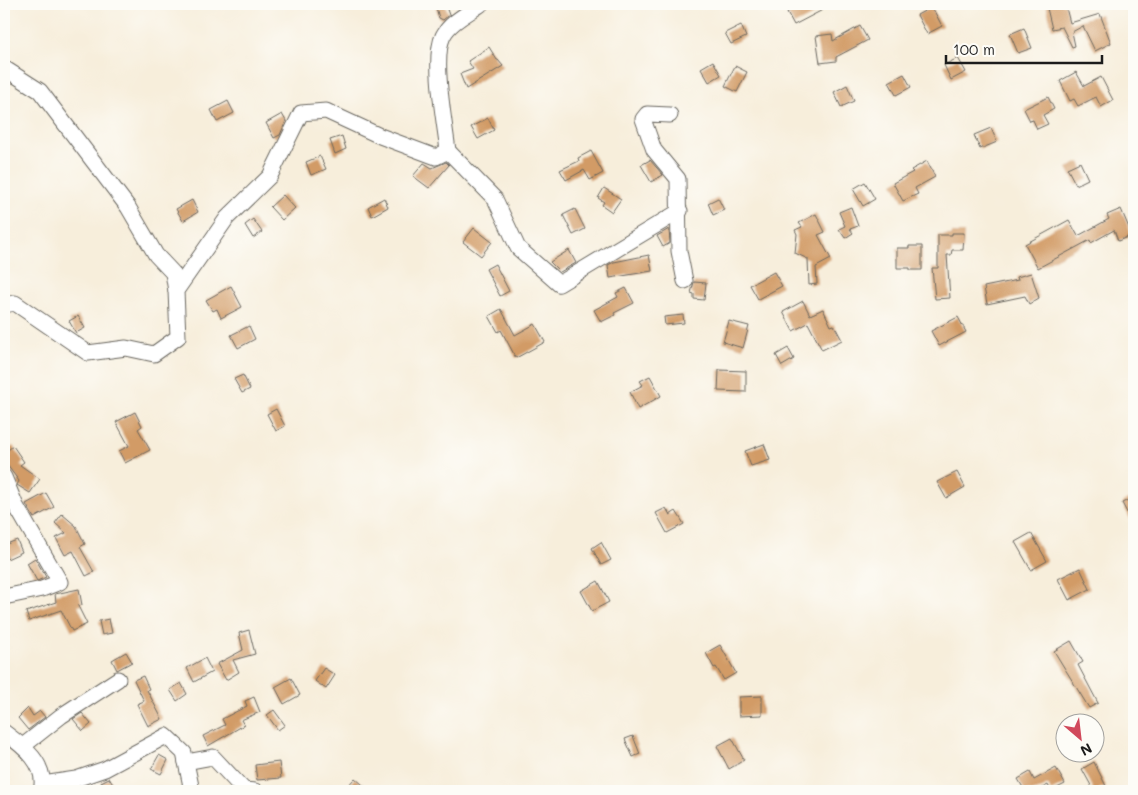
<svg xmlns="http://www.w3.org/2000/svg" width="1138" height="795" font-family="Mali,sans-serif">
  <rect width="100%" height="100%" fill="#fdfcf7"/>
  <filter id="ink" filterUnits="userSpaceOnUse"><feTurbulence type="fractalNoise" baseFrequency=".02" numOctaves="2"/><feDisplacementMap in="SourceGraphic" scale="10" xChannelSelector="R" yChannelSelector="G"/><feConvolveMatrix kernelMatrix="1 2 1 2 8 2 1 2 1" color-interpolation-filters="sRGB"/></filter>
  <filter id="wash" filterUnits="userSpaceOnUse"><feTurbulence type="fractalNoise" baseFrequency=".0096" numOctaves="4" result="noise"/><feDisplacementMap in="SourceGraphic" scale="20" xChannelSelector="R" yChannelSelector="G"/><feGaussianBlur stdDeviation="1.12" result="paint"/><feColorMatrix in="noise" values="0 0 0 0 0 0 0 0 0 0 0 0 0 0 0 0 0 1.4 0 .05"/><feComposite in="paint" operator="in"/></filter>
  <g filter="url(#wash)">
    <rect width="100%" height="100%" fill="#f7eedb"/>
    <g id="blocks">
      <g fill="#d29b66">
        <polygon points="435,4 445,4 449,15 443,20 439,18"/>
        <polygon points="802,4 834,4 794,25 787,12"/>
        <polygon points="1046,4 1065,4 1070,23 1100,14 1111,43 1095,51 1083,26 1072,32 1075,46 1072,47 1062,27 1052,29"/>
        <polygon points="932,7 942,26 927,34 917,15"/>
        <polygon points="741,25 746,37 731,44 725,33"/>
        <polygon points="860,26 868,40 836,57 836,61 820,63 816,36 832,34 833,41"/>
        <polygon points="1024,28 1032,48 1018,53 1010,34"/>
        <polygon points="489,47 497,60 498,60 503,66 466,89 460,74 473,69 468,61"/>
        <polygon points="958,58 966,72 951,80 944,65"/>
        <polygon points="713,61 721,75 709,82 701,68"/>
        <polygon points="735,66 747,72 737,92 725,86"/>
        <polygon points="1076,72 1084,86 1101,77 1113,100 1101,107 1096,97 1078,106 1074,99 1070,101 1060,81"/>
        <polygon points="904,74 911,87 896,95 889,82"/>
        <polygon points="847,85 854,101 841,107 834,92"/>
        <polygon points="1048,97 1054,109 1043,115 1048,124 1037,129 1033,120 1030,121 1024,109"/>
        <polygon points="228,101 234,113 217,122 211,110"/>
        <polygon points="282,114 286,121 280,135 274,138 266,123"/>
        <polygon points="488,118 494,130 478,139 471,127"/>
        <polygon points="991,128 997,142 980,149 974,135"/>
        <polygon points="342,136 346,149 335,154 330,140"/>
        <polygon points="591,151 603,173 590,180 584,170 566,180 560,170 579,161 578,158"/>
        <polygon points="320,156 326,169 311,175 306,162"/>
        <polygon points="650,160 663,175 651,182 641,165"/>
        <polygon points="927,161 935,177 915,188 918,194 903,201 893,183 913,172 911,170"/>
        <polygon points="446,162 449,165 429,188 413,176 424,163 432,168"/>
        <polygon points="1080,162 1088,179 1076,185 1067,168"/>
        <polygon points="865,182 875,199 863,206 853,189"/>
        <polygon points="604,188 621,199 612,212 602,205 604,202 598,198"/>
        <polygon points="283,195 295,208 282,220 270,207"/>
        <polygon points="384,198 388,207 372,216 368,207"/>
        <polygon points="718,198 724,210 713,215 708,203"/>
        <polygon points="192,200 198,212 183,221 176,209"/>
        <polygon points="851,207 858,226 850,229 853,233 845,238 839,229 845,226 839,212"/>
        <polygon points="575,209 585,229 573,235 563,215"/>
        <polygon points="1121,209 1132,235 1118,241 1114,230 1091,243 1090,240 1038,268 1025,244 1069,220 1078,236 1109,219 1107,215"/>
        <polygon points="816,214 825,232 818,235 831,259 816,267 817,284 809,285 808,259 795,253 797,234 795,230 802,227 799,223"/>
        <polygon points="253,219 262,232 253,238 245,225"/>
        <polygon points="474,228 492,242 481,256 463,242"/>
        <polygon points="669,229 670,243 663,247 657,236"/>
        <polygon points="952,233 964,233 963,250 952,250 951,255 947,255 950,298 935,299 932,268 938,268 938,235 952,235"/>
        <polygon points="909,246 922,246 922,270 910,270 910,268 897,268 897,248 909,248"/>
        <polygon points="569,250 576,263 560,272 550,262"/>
        <polygon points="649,255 652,271 610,278 608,265 614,262"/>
        <polygon points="495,264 509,291 500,296 486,269"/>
        <polygon points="774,272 782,286 758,299 750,285"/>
        <polygon points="1031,273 1039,298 1029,304 1025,296 987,304 984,287 1018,280 1017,277"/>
        <polygon points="694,282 706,283 704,300 694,299 694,294 691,293"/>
        <polygon points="231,286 242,307 221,318 217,309 213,311 206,300"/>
        <polygon points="626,288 634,303 614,313 615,315 601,322 594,310 618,297 616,293"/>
        <polygon points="803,301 810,315 823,309 831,326 834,325 842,340 822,350 808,323 793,331 783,312"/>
        <polygon points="501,309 515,335 535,324 545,342 516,358 501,330 498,332 489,316"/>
        <polygon points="683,315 684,323 665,325 664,317"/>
        <polygon points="78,316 85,328 76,333 69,321"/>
        <polygon points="958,317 966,332 939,346 931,331"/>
        <polygon points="729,321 749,326 743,348 723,342"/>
        <polygon points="249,326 255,339 238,348 231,335"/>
        <polygon points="788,348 794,359 782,366 776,355"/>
        <polygon points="719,370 746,371 746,392 718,391"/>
        <polygon points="243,375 250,389 242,393 234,379"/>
        <polygon points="650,376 661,396 638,409 630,392 643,385 640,381"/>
        <polygon points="276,409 285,426 276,431 267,414"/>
        <polygon points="135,412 142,426 138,429 150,450 125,463 119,451 129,446 116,422"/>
        <polygon points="764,444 770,460 751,466 745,451"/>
        <polygon points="13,446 24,462 20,465 40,479 30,493 17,485 19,481 4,461 4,453"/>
        <polygon points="957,472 965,487 946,498 937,482"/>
        <polygon points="46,493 54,507 34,518 26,504"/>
        <polygon points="1134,497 1134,526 1122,503"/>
        <polygon points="666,508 670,515 676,511 684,524 667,533 656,513"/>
        <polygon points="62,514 76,526 85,544 80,547 94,572 86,576 73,551 65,555 56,538 66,533 55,523"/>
        <polygon points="1031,533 1047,561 1031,570 1015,542"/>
        <polygon points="17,540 22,552 7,559 4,551 4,545"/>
        <polygon points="601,542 611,560 601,565 592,548"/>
        <polygon points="35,558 46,577 37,581 27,563"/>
        <polygon points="1080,568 1090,589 1069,600 1058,579"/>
        <polygon points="598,581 609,602 592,611 581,591"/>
        <polygon points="79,589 82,605 78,606 87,624 72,631 61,610 29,621 26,612 56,602 55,594"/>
        <polygon points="109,619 112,633 102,635 99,621"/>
        <polygon points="249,630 255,654 233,660 239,672 226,680 217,664 243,650 239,633"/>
        <polygon points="1071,641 1083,662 1078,665 1098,703 1089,708 1054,651"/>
        <polygon points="720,645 736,673 724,680 716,667 714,668 706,653"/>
        <polygon points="126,652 132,662 117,670 112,660"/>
        <polygon points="205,658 212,672 194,682 187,668"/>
        <polygon points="324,668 335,675 326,689 315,681"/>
        <polygon points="143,676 149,689 147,690 162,719 148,726 137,704 144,701 134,680"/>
        <polygon points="291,678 300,695 284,704 275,687"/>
        <polygon points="181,683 187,694 177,701 170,690"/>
        <polygon points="762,696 762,715 739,716 739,697"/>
        <polygon points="254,697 260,712 241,720 244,725 208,746 203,736 225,725 222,719 247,706 245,701"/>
        <polygon points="28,708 33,716 40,711 45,717 28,730 18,718"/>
        <polygon points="274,710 285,725 278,730 267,715"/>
        <polygon points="82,713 91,724 83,731 73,719"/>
        <polygon points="633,736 640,754 633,757 625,739"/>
        <polygon points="732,738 744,760 729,769 717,746"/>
        <polygon points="159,755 168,760 161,774 151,769"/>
        <polygon points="279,762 281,778 257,780 255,765"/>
        <polygon points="1094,762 1106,786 1095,791 1094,791 1082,769"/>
        <polygon points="1056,768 1065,784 1051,791 1048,785 1036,791 1025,791 1018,779 1030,772 1034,780"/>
        <polygon points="109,778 117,791 106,791 101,782"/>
        <polygon points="355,778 370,791 343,791"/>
      </g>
    </g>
  </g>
  <g filter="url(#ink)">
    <use href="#blocks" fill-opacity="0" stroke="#69665f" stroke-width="1"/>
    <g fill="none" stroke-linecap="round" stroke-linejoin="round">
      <defs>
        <g id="minor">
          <polyline points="4,68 40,91 128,207 156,255 173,273 176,291"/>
          <polyline points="670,115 647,114 643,119 654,150 678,179 679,251 685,281"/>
          <polyline points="448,151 495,199 518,248 559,284 680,211"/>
          <path d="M448,151C445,124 432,59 443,36C450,22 469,13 481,4"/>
          <polyline points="4,305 15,303 88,353 126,348 154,354 178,337 176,291 227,218 270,176 301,113 326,111 380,136 436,157 448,151"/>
          <polyline points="4,477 16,506 60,582 42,589 4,597"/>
          <path d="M4,732C23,746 48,764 41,791"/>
          <polyline points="23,746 61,716 118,679"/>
          <polyline points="186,762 213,757 244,790 255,791"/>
          <polyline points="43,784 76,779 105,769 166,736 184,753 191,786 187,791"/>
        </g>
      </defs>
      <use href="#minor" stroke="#69665f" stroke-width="17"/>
      <use href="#minor" stroke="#fff" stroke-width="15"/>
      <defs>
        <polyline id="rail" points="4,5 6,4"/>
      </defs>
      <use href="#rail" stroke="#1c1c1c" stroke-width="5"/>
      <use href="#rail" stroke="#fdfcf7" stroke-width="3" stroke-dasharray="9" stroke-linecap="butt"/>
    </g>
  </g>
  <rect width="1138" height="795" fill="none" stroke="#fdfcf7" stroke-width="20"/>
  <g transform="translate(1080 738) rotate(152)"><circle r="24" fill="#fdfcf7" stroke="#a3a29f"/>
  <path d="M0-4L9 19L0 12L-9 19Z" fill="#d1495b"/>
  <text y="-8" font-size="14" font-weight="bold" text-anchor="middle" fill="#1c1c1c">N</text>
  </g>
  <path d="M946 55v8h156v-8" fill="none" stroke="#1c1c1c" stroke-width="2.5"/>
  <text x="953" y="55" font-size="15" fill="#1c1c1c" stroke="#fdfcf7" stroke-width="4" paint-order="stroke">100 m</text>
</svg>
